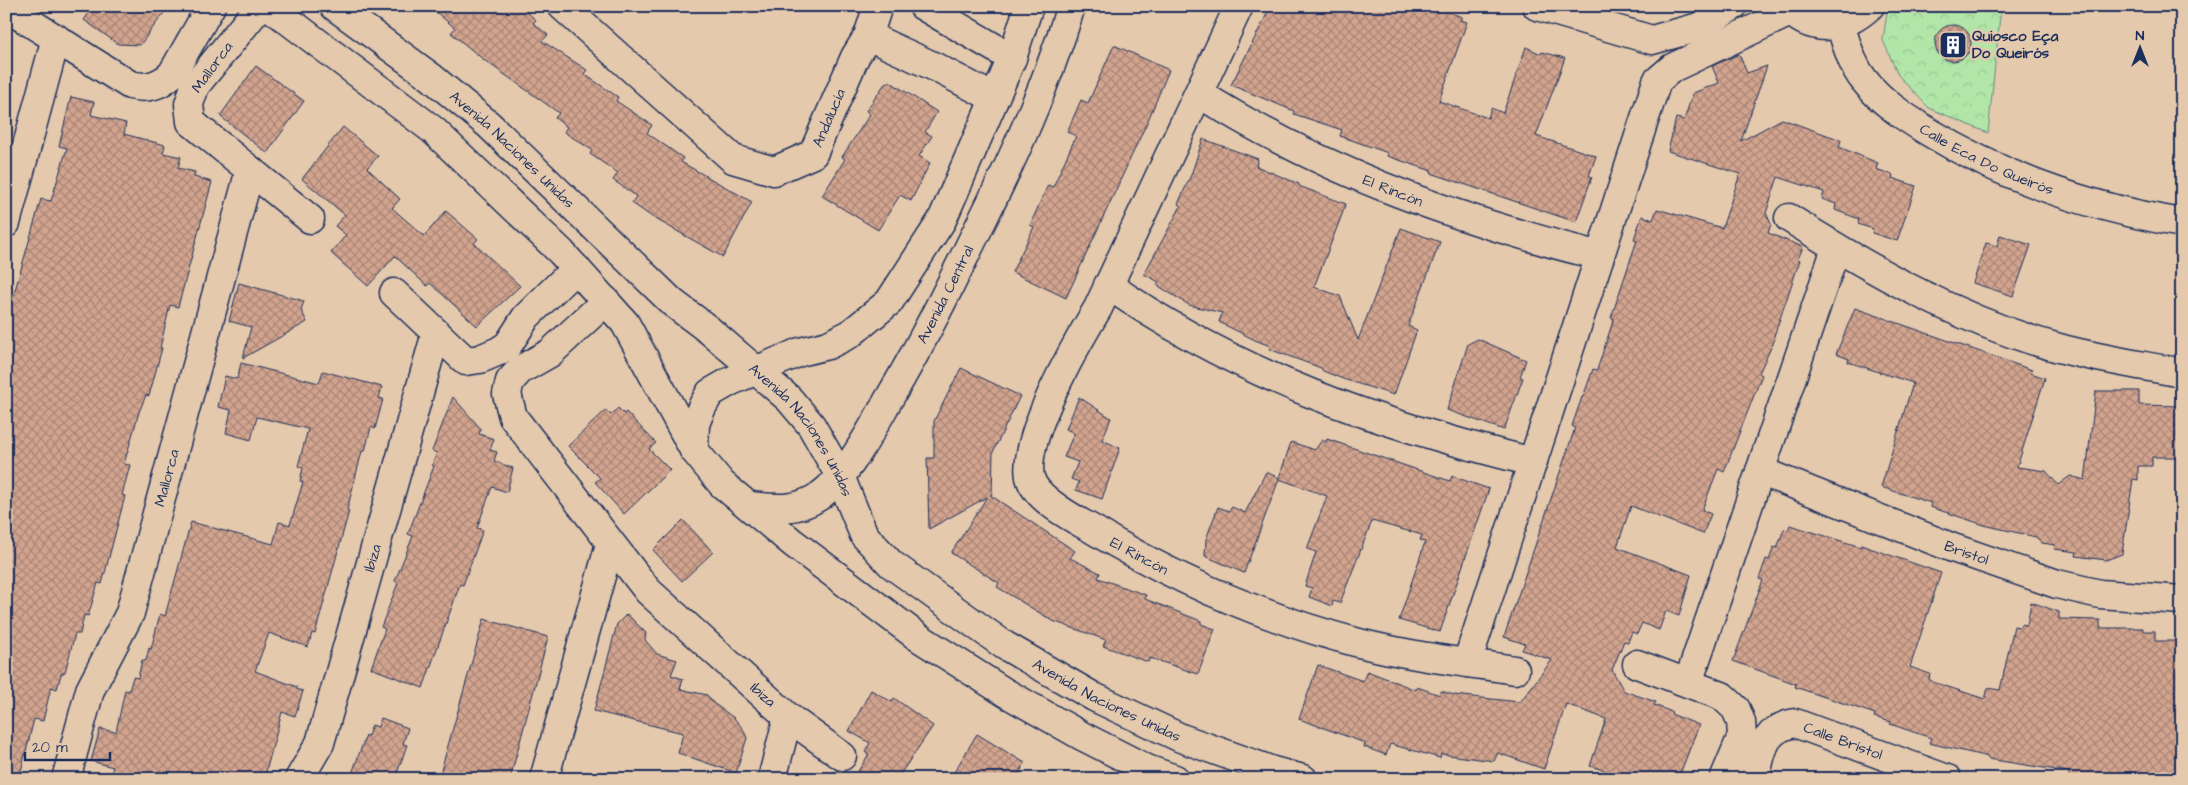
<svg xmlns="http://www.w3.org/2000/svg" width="2188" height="785" font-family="'Architects Daughter',sans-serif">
  <defs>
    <pattern id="park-crowns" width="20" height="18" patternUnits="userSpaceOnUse" patternTransform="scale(1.25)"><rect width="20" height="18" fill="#b1e6a8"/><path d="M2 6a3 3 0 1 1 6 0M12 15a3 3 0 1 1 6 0" fill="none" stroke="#98c693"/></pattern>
    <pattern id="building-cross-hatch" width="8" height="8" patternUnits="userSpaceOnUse" patternTransform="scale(1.25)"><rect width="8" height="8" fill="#d2a48e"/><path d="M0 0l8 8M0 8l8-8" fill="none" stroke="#aa8677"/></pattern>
  </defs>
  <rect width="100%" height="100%" fill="#e4c9ac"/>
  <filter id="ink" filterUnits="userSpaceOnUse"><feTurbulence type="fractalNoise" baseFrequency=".02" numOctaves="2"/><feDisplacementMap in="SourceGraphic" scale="10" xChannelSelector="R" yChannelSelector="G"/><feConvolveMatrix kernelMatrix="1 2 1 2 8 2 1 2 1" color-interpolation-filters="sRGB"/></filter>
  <g filter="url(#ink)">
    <polygon fill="url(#park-crowns)" stroke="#668a83" points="1892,6 2001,6 1988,133 1929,108 1898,75 1883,40 1887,13"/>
    <g fill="url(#building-cross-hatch)" stroke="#1b2f5e">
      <polygon points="94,6 169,6 140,45 118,44 84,20"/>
      <polygon points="429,6 520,6 536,20 533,23 548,35 542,41 587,70 584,74 618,97 616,101 652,125 647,133 683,158 681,162 752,202 723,257 652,217 632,203 636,196 613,180 618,173 590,154 592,150 564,132 567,127 555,118 559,113 484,60 451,33 455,28"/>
      <polygon points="1271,6 1432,6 1462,17 1460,20 1467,22 1439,101 1488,118 1491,108 1503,113 1526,47 1541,54 1542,52 1565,58 1536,136 1596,156 1589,176 1592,177 1576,222 1431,173 1432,171 1387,156 1388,153 1340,136 1342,130 1294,114 1294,111 1231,85"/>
      <circle cx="1953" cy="43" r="18"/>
      <polygon points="1114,45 1169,70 1149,118 1066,298 1012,272 1034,227 1030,225 1048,185 1053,187 1076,136 1067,132 1081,100 1088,103"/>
      <polygon points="1739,54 1747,73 1767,66 1741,141 1782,119 1841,140 1839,147 1878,163 1876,169 1893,175 1892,178 1916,186 1897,241 1872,233 1873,229 1858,224 1859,219 1835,210 1836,204 1822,199 1824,192 1778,177 1766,213 1771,224 1768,233 1803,247 1798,259 1800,260 1774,336 1775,339 1759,373 1762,375 1724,472 1718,469 1702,510 1711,514 1703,534 1631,506 1617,547 1691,575 1679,616 1666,611 1659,630 1642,623 1637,634 1632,632 1628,642 1624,641 1612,670 1624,691 1656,702 1654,705 1672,712 1671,714 1699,725 1678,779 1634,779 1590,766 1606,719 1566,704 1544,769 1498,753 1494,761 1441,754 1440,758 1390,744 1386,755 1364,747 1365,743 1299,719 1318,665 1363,681 1367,671 1416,690 1417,687 1440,695 1441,691 1454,695 1520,702 1552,660 1522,650 1525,644 1504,637 1575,428 1572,426 1582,397 1583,397 1593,369 1597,370 1614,318 1611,318 1637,240 1634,239 1642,216 1653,220 1657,209 1722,228 1740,174 1668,151 1676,118 1684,120 1693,93 1719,83 1712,66"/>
      <polygon points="256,66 304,101 267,153 220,116"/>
      <polygon points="889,81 937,112 925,132 932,136 919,156 930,163 911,201 900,195 878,230 822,196 845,159 842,157 870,114 866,111 886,82 888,83"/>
      <polygon points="71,97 94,102 91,115 126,123 124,134 165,145 163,153 181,157 178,168 195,172 194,177 212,182 178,307 170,305 160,348 162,348 149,396 146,395 139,412 124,464 130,465 122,495 125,496 102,584 98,583 88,616 84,615 80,634 75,634 65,672 61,674 57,689 51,687 43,721 34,719 19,779 6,779 6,322 41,199 51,201 67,148 59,146"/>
      <polygon points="343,127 378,156 367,168 400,199 392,208 424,236 446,211 478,239 474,243 520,286 477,326 430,283 427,286 395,256 368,286 331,253 346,235 335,226 345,215 302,179"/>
      <polygon points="1203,139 1258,159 1256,166 1299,184 1299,186 1346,204 1314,287 1340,296 1358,340 1401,228 1440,242 1408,326 1417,330 1394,395 1343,379 1323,371 1321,368 1269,349 1270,346 1255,340 1219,322 1222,313 1189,305 1157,285 1159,282 1144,274 1181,206 1178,204 1191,175"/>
      <polygon points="2000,235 2031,245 2013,296 1973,283 1986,243 1997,246"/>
      <polygon points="239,283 304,301 301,310 307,322 243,358 251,327 229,321"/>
      <polygon points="1855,308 2032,370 2031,373 2045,378 2017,467 2046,471 2058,485 2070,476 2085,480 2096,391 2139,391 2139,405 2182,406 2182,457 2152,457 2152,466 2138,466 2138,480 2133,479 2122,554 2106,560 2076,556 2077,552 2054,549 2055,545 2042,543 2036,537 1984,525 1930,507 1931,503 1881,487 1913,383 1848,362 1849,359 1836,354"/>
      <polygon points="1478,339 1526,360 1520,377 1523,378 1504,430 1447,410 1468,344"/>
      <polygon points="241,363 319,383 323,371 382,387 379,398 383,399 375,429 371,427 365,451 362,451 347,510 349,511 315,634 312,633 308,647 269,633 255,671 297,687 296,689 303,691 295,716 282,712 264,779 109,779 113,767 91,761 100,729 116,732 125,690 129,691 133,677 138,678 142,660 146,661 149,648 151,649 160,614 165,616 191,522 273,544 279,522 290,525 303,482 300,481 303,468 298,466 308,429 257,417 251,440 226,433 231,410 218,407 225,376 237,379"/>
      <polygon points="961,368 1020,396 993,452 992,494 990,495 1075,551 1070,558 1100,573 1098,578 1146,595 1145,599 1201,621 1201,624 1215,629 1198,674 1150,658 1148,662 1103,646 1106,640 1053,621 997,587 999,583 951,553 987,497 929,529 927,458 934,458 934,421"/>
      <polygon points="453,397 481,429 479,434 494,439 490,450 497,452 494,461 513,468 507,492 492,487 477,528 483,530 463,585 460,584 423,688 371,668 385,629 381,627 398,583 395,581 413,536 408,534 434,466 432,465 437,453 432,451"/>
      <polygon points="1079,397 1111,418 1102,440 1120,448 1102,499 1076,490 1079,482 1071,479 1078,462 1064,457 1074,433 1066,429"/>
      <polygon points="618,408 624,414 626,412 656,443 649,449 670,470 624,514 595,482 600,478 568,446 606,410 611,415"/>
      <polygon points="1327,439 1450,481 1452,476 1489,489 1440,632 1399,620 1425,542 1420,540 1422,535 1372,521 1340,603 1333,601 1332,606 1309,597 1312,588 1305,586 1316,552 1307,549 1327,496 1279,479 1244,573 1205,556 1206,539 1218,507 1229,511 1232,507 1245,513 1266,472 1279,478 1291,442 1315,450 1322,440 1326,442"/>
      <polygon points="683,520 713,552 682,581 653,550"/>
      <polygon points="1790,525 1861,547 1861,545 1941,573 1910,667 1930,674 1929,679 1933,682 1985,699 1988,688 2000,690 2014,626 2020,627 2021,624 2027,625 2031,602 2059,612 2059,619 2100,620 2100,628 2143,628 2143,631 2155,631 2155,641 2182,641 2180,779 2069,779 2069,772 1988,759 1988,757 1929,743 1931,738 1890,724 1891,722 1874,717 1875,714 1795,687 1796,684 1733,661 1763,580 1759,579 1766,559 1769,560 1774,547 1777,548 1784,529 1788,530"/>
      <polygon points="627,614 646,633 645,640 657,654 677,660 671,675 683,679 680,689 707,695 713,703 734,718 743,729 747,738 736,773 678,753 683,733 594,711 617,624"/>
      <polygon points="484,619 548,637 510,779 452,779 440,774"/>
      <polygon points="871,690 892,702 894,698 933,726 897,779 853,779 869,754 865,752 870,743 849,731"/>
      <polygon points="381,718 408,728 403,744 407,745 395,779 350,779 366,735 368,736 372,725 378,727"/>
      <polygon points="977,734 1025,763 1016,779 950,779"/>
    </g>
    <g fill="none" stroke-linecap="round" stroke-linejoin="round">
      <defs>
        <g id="minor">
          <polyline points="260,6 195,86 189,104 191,122 310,219"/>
          <polyline points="269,6 433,130 561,252 625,323 694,450 722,484 793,543 918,637 1006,693 1082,736 1147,769 1175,779"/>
          <path id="s1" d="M334,6L431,77L489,125L673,303L709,330L789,399L811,425L840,476L864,535L891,564L1004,645L1094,697L1181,738L1273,771L1303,779"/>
          <path id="s2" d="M562,6L733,159L774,171L813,154L855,57L868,36L878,6"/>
          <polyline points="923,6 1012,58"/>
          <path id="s3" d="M1239,6L1098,308C1077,343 1022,437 1030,477C1035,499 1074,519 1092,529C1176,580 1264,618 1359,643C1410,656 1463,662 1515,670"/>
          <polyline points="1537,6 1652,40 1699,27 1733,6"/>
          <path d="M1785,6C1811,34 1843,31 1870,6"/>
          <path d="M7,8L130,85C147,89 159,86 172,74L211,6"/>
          <path id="s4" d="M1840,25C1847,44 1851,64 1864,80C1881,102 1906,118 1929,132C2006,179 2093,208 2182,223"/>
          <polyline points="868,36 933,66 994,98"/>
          <path id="s5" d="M1200,94C1321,171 1461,221 1600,256"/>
          <path d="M1789,218C1873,271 1962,322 2059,348C2099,359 2141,365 2182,373"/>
          <polyline points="6,223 56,38"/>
          <path d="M1108,285C1241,377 1377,424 1533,462"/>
          <polyline points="394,293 466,361 480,359 499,351 508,345 526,317 576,268"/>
          <path id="s6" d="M606,301L550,353L520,370L510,381L507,394L513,417L648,591L788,717L842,756"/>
          <polyline points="694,450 695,424 702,407 710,393 731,381 800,352 828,345 850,334 889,302 942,220 1012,58 1029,6"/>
          <path id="s7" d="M1760,471L1953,548L2057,584L2100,594L2182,600"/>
          <path id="s8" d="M749,506C774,508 795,512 818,497C848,477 872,428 890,397C922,343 949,288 976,233C1013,159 1047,85 1071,6"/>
          <polyline points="1467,663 1657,81 1672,68 1790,12"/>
          <polyline points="1637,664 1722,696 1736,709 1741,722 1742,736 1724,779"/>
          <polyline points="1688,683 1836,248"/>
          <path id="s9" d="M66,779L90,690L130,613L250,170"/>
          <path id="s10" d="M299,779L320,743L436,333"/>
          <polyline points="544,779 610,544"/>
          <polyline points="772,779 788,717"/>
          <path id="s11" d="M1755,779C1762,751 1762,729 1795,723L1947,779"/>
        </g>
      </defs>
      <use href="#minor" stroke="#1b2f5e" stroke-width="31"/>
      <use href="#minor" stroke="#e4c9ac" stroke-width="28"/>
    </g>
  </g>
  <defs>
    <symbol id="building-square" viewBox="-11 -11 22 22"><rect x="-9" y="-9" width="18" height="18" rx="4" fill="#1b2f5e" stroke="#e4c9ac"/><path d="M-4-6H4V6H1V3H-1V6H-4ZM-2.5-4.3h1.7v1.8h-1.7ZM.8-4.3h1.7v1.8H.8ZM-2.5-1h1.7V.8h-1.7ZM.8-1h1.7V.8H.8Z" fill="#fff"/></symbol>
  </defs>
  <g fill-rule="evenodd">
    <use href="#building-square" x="1937" y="29" width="32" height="32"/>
  </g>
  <g text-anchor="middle" stroke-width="4.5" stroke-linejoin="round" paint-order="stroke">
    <g font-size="15" font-weight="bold" fill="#1b2f5e" stroke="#e4c9ac" text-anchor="start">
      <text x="1972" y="41">Quiosco Eça<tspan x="1972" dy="17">Do Queirós</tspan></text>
    </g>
    <g font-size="15" fill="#1b2f5e" stroke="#e4c9ac">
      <text transform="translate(212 67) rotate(-54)" y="5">Mallorca</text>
      <text dy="5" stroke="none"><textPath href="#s2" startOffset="354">Andalucía</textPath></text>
      <text dy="5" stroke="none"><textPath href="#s1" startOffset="229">Avenida Naciones Unidas</textPath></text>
      <text dy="5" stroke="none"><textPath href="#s4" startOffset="208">Calle Eca Do Queirós</textPath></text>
      <text dy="5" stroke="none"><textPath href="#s5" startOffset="216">El Rincón</textPath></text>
      <text dy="5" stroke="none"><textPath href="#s8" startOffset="312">Avenida Central</textPath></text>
      <text dy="5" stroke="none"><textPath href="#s1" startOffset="634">Avenida Naciones Unidas</textPath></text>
      <text dy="5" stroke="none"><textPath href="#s9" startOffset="319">Mallorca</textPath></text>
      <text dy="5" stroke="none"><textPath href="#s7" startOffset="222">Bristol</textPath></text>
      <text dy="5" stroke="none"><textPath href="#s3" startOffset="655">El Rincón</textPath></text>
      <text dy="5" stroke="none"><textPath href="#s10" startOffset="234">Ibiza</textPath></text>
      <text dy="5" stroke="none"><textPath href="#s6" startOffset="538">Ibiza</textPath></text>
      <text dy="5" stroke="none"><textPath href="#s1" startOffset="1054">Avenida Naciones Unidas</textPath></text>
      <text dy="5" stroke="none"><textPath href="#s11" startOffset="126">Calle Brístol</textPath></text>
    </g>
  </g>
  <rect width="2188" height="785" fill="none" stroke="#e4c9ac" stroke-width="25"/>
  <rect x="12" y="12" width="2163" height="760" fill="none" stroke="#1b2f5e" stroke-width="2" filter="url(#ink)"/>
  <g transform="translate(2140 48)" stroke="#e4c9ac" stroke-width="4" paint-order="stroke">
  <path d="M0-4L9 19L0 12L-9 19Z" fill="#1b2f5e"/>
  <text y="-8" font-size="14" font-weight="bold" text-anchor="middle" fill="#1b2f5e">N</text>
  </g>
  <path d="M25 752v8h85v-8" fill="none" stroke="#1b2f5e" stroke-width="2.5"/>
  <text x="32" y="752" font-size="15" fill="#1b2f5e" stroke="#e4c9ac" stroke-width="4" paint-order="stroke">20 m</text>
</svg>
